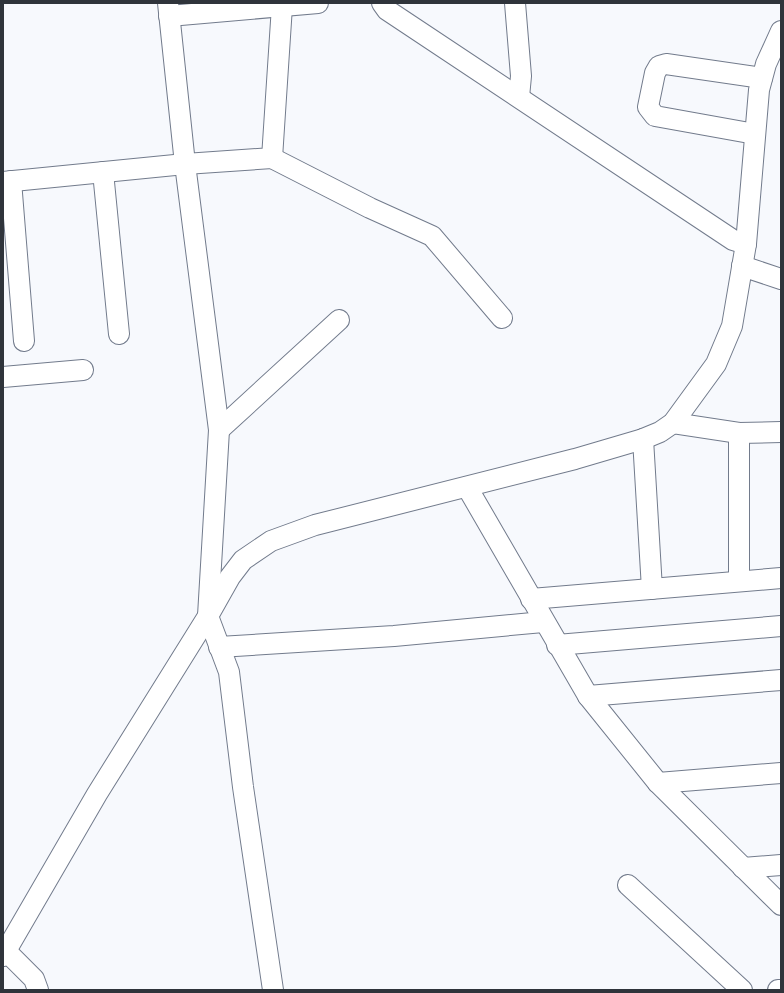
<svg xmlns="http://www.w3.org/2000/svg" width="784" height="993" font-family="Overpass,sans-serif">
  <rect width="100%" height="100%" fill="#f7f9fd"/>
  <g fill="none" stroke-linecap="round" stroke-linejoin="round">
    <defs>
      <g id="minor">
        <polyline points="168,3 185,164 219,430 208,616 229,672 243,787 273,990"/>
        <polyline points="382,3 387,10 733,240 746,244"/>
        <polyline points="515,3 521,76 519,97"/>
        <polyline points="169,16 318,3"/>
        <polyline points="755,134 655,116 648,107 655,73 659,66 666,64 762,78"/>
        <polyline points="272,158 370,208 432,236 502,318"/>
        <polyline points="103,172 119,334"/>
        <polyline points="11,181 24,341"/>
        <polyline points="3,182 185,164 272,158 282,6"/>
        <polyline points="742,266 781,279"/>
        <polyline points="3,377 83,370"/>
        <polyline points="673,423 739,433 781,432"/>
        <polyline points="219,430 339,320"/>
        <polyline points="739,433 739,581"/>
        <polyline points="643,439 652,589"/>
        <polyline points="467,487 588,696 658,783 781,905"/>
        <polyline points="531,599 781,578"/>
        <polyline points="557,645 781,626"/>
        <polyline points="219,647 394,636 543,622"/>
        <polyline points="588,696 781,680"/>
        <polyline points="658,783 781,773"/>
        <polyline points="743,868 781,865"/>
        <polyline points="628,885 742,990"/>
        <polyline points="3,948 34,979 38,990"/>
        <polyline points="3,956 97,794 208,616 230,577 243,560 271,541 315,525 575,459 643,439 660,432 673,423 716,364 732,326 746,244 759,90 766,64 781,31"/>
        <polyline points="778,990 781,990"/>
      </g>
    </defs>
    <use href="#minor" stroke="#727b8c" stroke-width="22"/>
    <use href="#minor" stroke="#fff" stroke-width="20"/>
  </g>
  <rect width="784" height="993" fill="none" stroke="#2f343b" stroke-width="8"/>
</svg>
